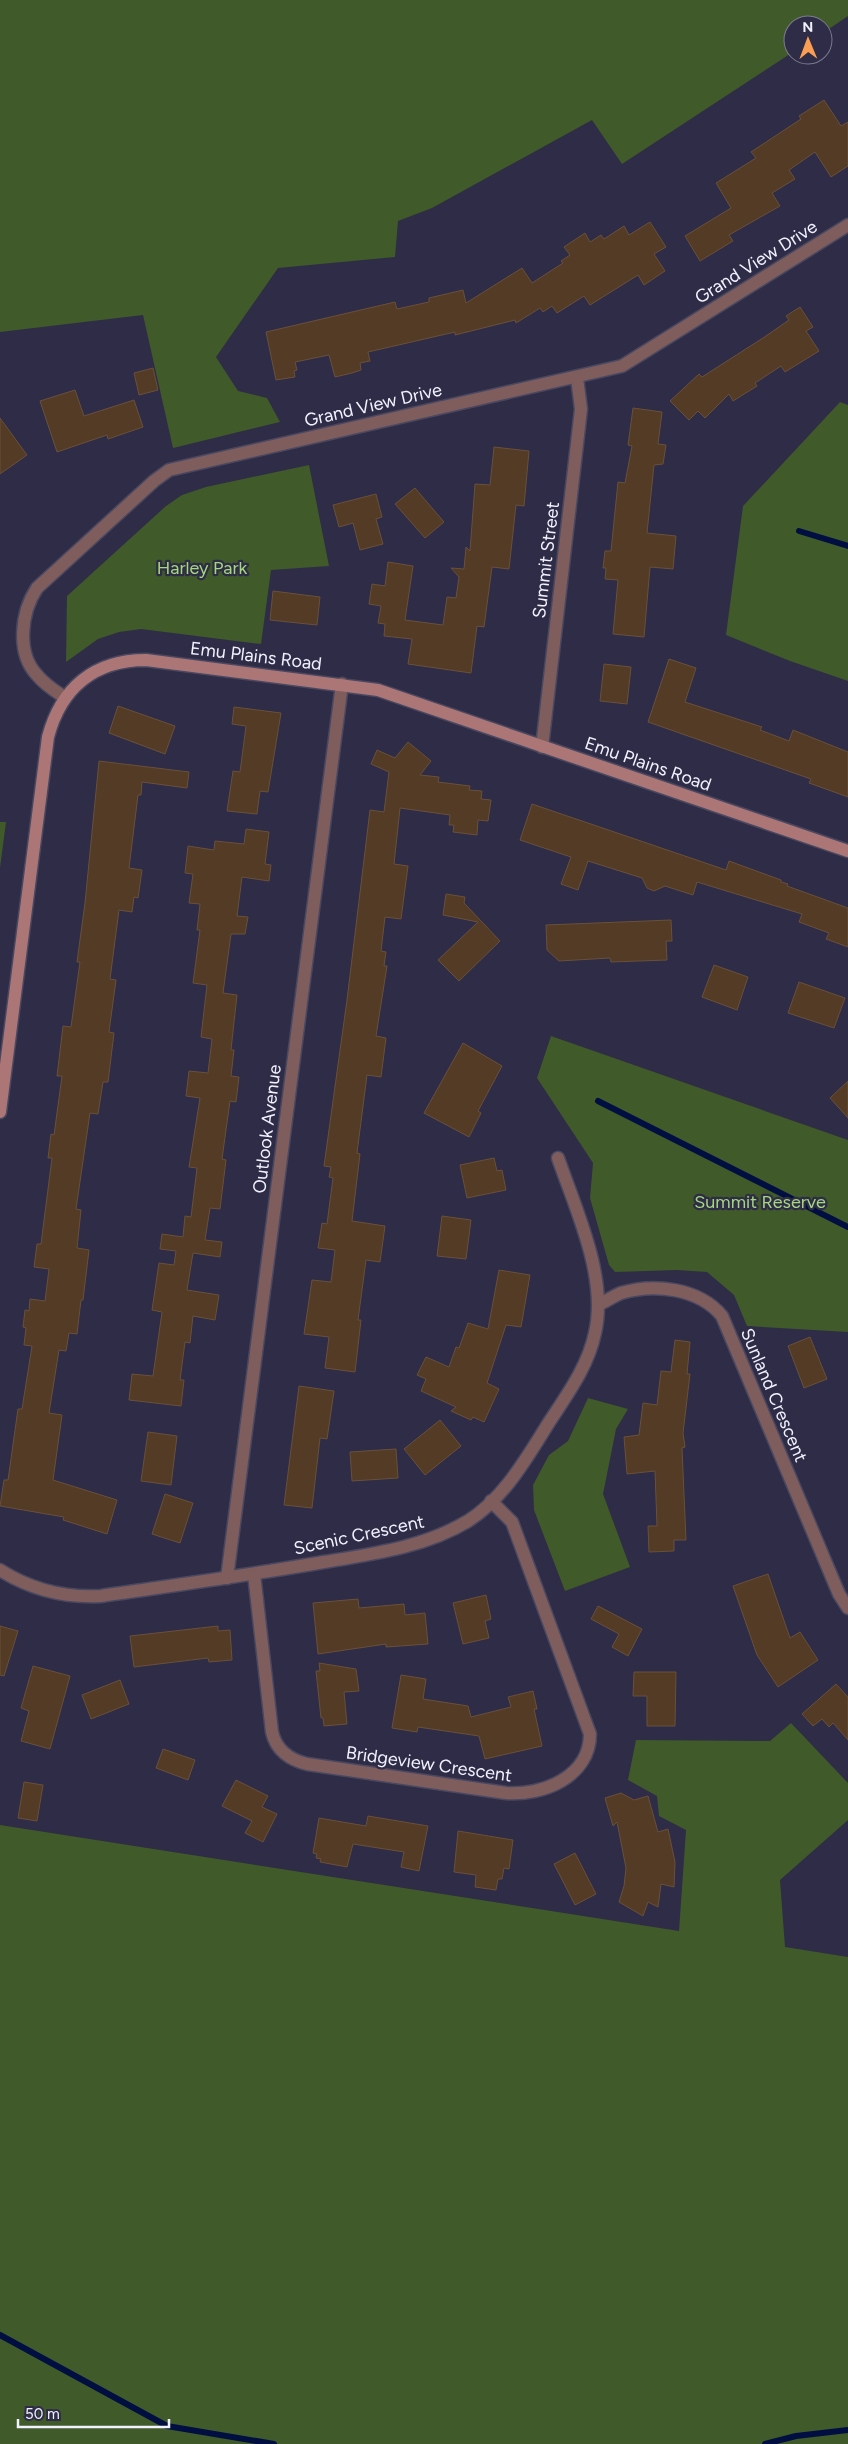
<svg xmlns="http://www.w3.org/2000/svg" width="848" height="2444" font-family="Figtree,sans-serif">
  <rect width="100%" height="100%" fill="#2e2c46"/>
  <g fill="#405a2a">
    <polygon points="0,0 848,0 848,16 823,33 823,25 793,25 793,52 622,164 592,120 432,208 398,221 395,257 278,268 216,357 238,391 267,398 280,422 173,448 143,315 0,332"/>
    <polygon points="840,402 848,405 848,681 790,661 726,635 743,506"/>
    <polygon points="309,465 329,566 271,570 261,644 141,629 119,632 98,639 66,662 67,596 166,506 182,495 206,487"/>
    <polygon points="0,822 6,822 0,868"/>
    <polygon points="551,1036 848,1140 848,1332 747,1326 734,1295 707,1272 677,1270 615,1272 609,1265 590,1198 593,1163 537,1078"/>
    <polygon points="588,1398 628,1409 616,1429 603,1494 630,1567 565,1591 534,1510 533,1485 549,1455 568,1441"/>
    <polygon points="791,1723 848,1783 848,1820 780,1880 785,1947 848,1957 848,2444 0,2444 0,1825 679,1931 686,1830 659,1816 657,1796 628,1780 636,1740 770,1741"/>
  </g>
  <g fill="none" stroke-linecap="round" stroke-linejoin="round">
    <g stroke="#000e41" stroke-width="6">
      <polyline points="799,531 848,546"/>
      <polyline points="598,1101 848,1227"/>
      <polyline points="0,2335 167,2426 274,2444"/>
      <polyline points="765,2444 796,2436 848,2430"/>
    </g>
  </g>
  <g fill="#533b26" stroke="#69503a">
    <polygon points="824,100 841,126 848,122 848,166 831,177 815,152 789,170 795,179 772,193 780,206 729,235 733,241 700,261 685,236 731,208 716,183 756,158 751,152 801,119 799,116"/>
    <polygon points="650,222 666,247 654,254 665,271 644,285 638,275 590,305 584,296 557,313 552,306 543,312 540,308 516,323 515,320 455,335 455,332 368,352 370,361 360,363 361,370 352,373 335,377 329,355 295,362 297,370 294,371 295,377 276,380 266,332 395,302 397,309 429,302 429,298 463,290 466,303 522,268 532,283 563,263 561,261 570,255 564,247 585,233 590,242 601,235 604,239 624,226 629,235"/>
    <polygon points="800,307 813,327 806,331 819,351 785,372 781,366 755,383 757,386 733,401 729,394 705,418 698,411 689,420 670,401 699,374 702,377 763,338 789,320 786,316"/>
    <polygon points="153,368 158,390 139,395 134,373"/>
    <polygon points="75,390 84,416 134,400 143,427 108,439 107,435 57,452 40,401"/>
    <polygon points="633,408 662,412 658,444 666,445 663,464 654,465 647,533 676,536 673,569 650,567 644,637 613,634 618,580 605,579 606,568 603,568 605,551 611,551 618,482 625,483 632,446 628,445"/>
    <polygon points="0,418 27,455 0,474"/>
    <polygon points="494,447 529,451 524,506 516,505 509,569 492,567 484,627 477,626 471,673 408,664 412,639 384,636 385,624 378,623 381,606 369,604 372,584 385,586 388,562 413,566 405,620 443,625 447,597 456,598 459,577 451,568 464,569 466,547 470,551 475,484 490,485"/>
    <polygon points="415,488 444,522 425,538 395,504"/>
    <polygon points="376,494 382,517 376,519 383,544 360,550 353,523 339,527 333,505"/>
    <polygon points="273,591 320,597 317,625 270,620"/>
    <polygon points="669,659 696,668 685,702 762,727 760,730 789,741 793,730 848,752 848,797 809,783 811,779 648,722"/>
    <polygon points="604,664 631,667 627,704 600,701"/>
    <polygon points="118,706 175,726 165,754 109,733"/>
    <polygon points="234,707 281,713 268,792 260,791 257,814 227,811 233,771 240,772 246,726 232,724"/>
    <polygon points="408,742 431,761 420,775 439,777 438,782 470,786 469,790 482,791 481,799 491,800 488,821 478,820 477,835 453,832 454,825 449,825 450,815 400,808 394,864 408,866 401,919 385,917 381,951 386,952 384,966 387,966 376,1036 386,1038 381,1077 367,1075 357,1153 360,1154 352,1221 385,1226 380,1262 366,1260 358,1320 361,1320 355,1372 325,1368 329,1337 304,1334 312,1280 331,1282 335,1250 318,1248 322,1223 327,1224 333,1178 329,1177 331,1167 324,1166 328,1137 347,1000 370,810 384,812 389,772 371,764 377,750 395,758"/>
    <polygon points="99,761 189,772 187,788 142,782 141,795 138,795 129,868 142,870 138,898 134,897 132,912 119,910 110,979 116,980 109,1032 114,1033 108,1082 103,1082 98,1114 90,1113 76,1209 81,1210 77,1248 89,1250 83,1300 81,1300 77,1334 69,1333 66,1351 59,1350 49,1413 62,1415 53,1480 117,1500 107,1534 63,1520 64,1517 0,1506 4,1480 8,1480 18,1409 22,1409 32,1346 24,1345 26,1328 23,1327 25,1310 29,1311 30,1299 45,1301 49,1269 34,1267 37,1244 41,1244 52,1158 48,1158 51,1134 54,1135 62,1076 57,1076 63,1026 71,1027 80,962 77,962 85,903"/>
    <polygon points="532,804 726,870 729,861 781,880 781,882 788,884 787,886 848,908 848,947 826,939 829,933 799,922 802,914 697,882 693,895 665,886 654,891 647,888 642,878 588,861 578,890 561,884 571,857 520,840"/>
    <polygon points="246,829 269,832 265,864 271,865 269,881 242,877 237,916 248,917 245,934 231,934 223,993 237,995 231,1050 234,1050 231,1076 239,1077 236,1102 230,1101 222,1159 226,1160 220,1209 210,1208 205,1240 222,1242 220,1257 193,1253 187,1290 219,1295 215,1320 193,1316 190,1343 185,1342 180,1380 184,1380 181,1406 129,1400 132,1374 153,1376 162,1312 152,1310 159,1263 174,1265 176,1251 160,1249 162,1234 183,1237 185,1216 191,1217 197,1168 189,1167 200,1098 186,1096 189,1071 208,1073 212,1039 201,1037 207,985 193,983 200,930 197,930 200,904 189,903 193,874 185,873 188,846 214,850 215,841 244,844"/>
    <polygon points="446,894 465,897 464,903 500,941 459,981 438,960 478,922 443,915"/>
    <polygon points="671,920 672,941 666,941 667,960 611,962 610,958 559,961 547,950 546,925"/>
    <polygon points="714,965 748,977 737,1010 702,997"/>
    <polygon points="799,982 845,998 834,1028 788,1013"/>
    <polygon points="463,1043 502,1066 478,1111 481,1113 469,1137 424,1113"/>
    <polygon points="848,1081 848,1118 830,1098"/>
    <polygon points="494,1158 497,1171 502,1170 506,1190 467,1198 460,1165"/>
    <polygon points="442,1216 471,1220 466,1259 437,1256"/>
    <polygon points="499,1270 530,1275 521,1327 506,1325 487,1383 499,1389 484,1422 473,1417 471,1420 451,1411 456,1407 421,1391 426,1379 417,1375 426,1357 449,1367 456,1347 459,1348 468,1323 488,1329"/>
    <polygon points="810,1337 827,1379 804,1388 788,1346"/>
    <polygon points="675,1340 690,1342 687,1374 690,1374 683,1433 685,1447 682,1448 686,1540 674,1540 674,1551 649,1552 648,1526 657,1526 655,1471 627,1474 624,1437 639,1435 643,1403 657,1405 661,1371 671,1372"/>
    <polygon points="299,1386 334,1391 327,1439 320,1438 312,1508 284,1505"/>
    <polygon points="440,1420 461,1446 425,1475 404,1449"/>
    <polygon points="148,1432 177,1436 171,1485 141,1481"/>
    <polygon points="396,1449 398,1478 352,1481 350,1452"/>
    <polygon points="165,1494 193,1503 180,1543 152,1534"/>
    <polygon points="768,1574 790,1638 800,1632 818,1660 778,1687 757,1655 733,1586"/>
    <polygon points="486,1595 491,1619 485,1621 489,1638 463,1644 453,1603"/>
    <polygon points="358,1599 359,1608 404,1604 405,1615 425,1613 428,1644 386,1647 386,1644 318,1654 313,1603"/>
    <polygon points="598,1606 642,1629 628,1656 612,1647 619,1634 591,1619"/>
    <polygon points="0,1626 18,1631 4,1676 0,1675"/>
    <polygon points="218,1626 218,1631 230,1630 232,1660 209,1662 208,1658 134,1667 130,1636"/>
    <polygon points="319,1663 356,1669 359,1691 344,1692 347,1724 324,1726 323,1718 321,1718 316,1671 320,1671"/>
    <polygon points="33,1666 70,1676 50,1749 21,1741 29,1711 21,1708"/>
    <polygon points="634,1672 676,1672 675,1726 647,1726 647,1696 633,1696"/>
    <polygon points="401,1675 426,1679 423,1699 468,1706 471,1717 511,1707 508,1697 533,1691 537,1709 534,1709 542,1746 485,1759 479,1736 418,1727 417,1732 392,1728"/>
    <polygon points="120,1680 129,1704 91,1719 82,1695"/>
    <polygon points="836,1684 848,1697 848,1740 833,1723 829,1727 822,1719 813,1726 802,1714"/>
    <polygon points="163,1749 195,1760 188,1780 156,1768"/>
    <polygon points="236,1780 268,1796 262,1807 277,1814 263,1842 245,1833 252,1821 222,1806"/>
    <polygon points="24,1782 43,1785 37,1821 18,1818"/>
    <polygon points="621,1793 634,1800 648,1796 658,1832 668,1829 675,1862 674,1887 661,1884 658,1907 648,1902 643,1916 619,1902 624,1886 626,1868 617,1822 613,1826 605,1798"/>
    <polygon points="368,1816 428,1826 419,1871 401,1867 404,1852 353,1844 347,1867 320,1862 321,1859 316,1858 317,1854 313,1853 319,1818 366,1826"/>
    <polygon points="458,1831 513,1840 509,1869 504,1868 502,1879 498,1879 496,1890 475,1887 476,1875 454,1872"/>
    <polygon points="575,1853 596,1894 575,1905 554,1864"/>
  </g>
  <g fill="none" stroke-linecap="round" stroke-linejoin="round">
    <defs>
      <g id="street">
        <path d="M64,697C55,691 44,684 37,675C16,653 21,612 37,588L154,481L169,470L622,366L848,225"/>
        <polyline points="542,747 581,409 577,378"/>
        <path d="M600,1304C606,1301 614,1296 621,1293C654,1283 699,1288 722,1316L839,1594L848,1608"/>
        <path d="M0,1570C30,1589 65,1598 101,1596C176,1585 250,1575 324,1562C373,1554 425,1547 468,1521C504,1498 526,1459 548,1424C566,1396 588,1367 595,1333C608,1278 576,1210 558,1158"/>
        <path d="M254,1574L272,1732C276,1750 290,1760 307,1764L506,1793C542,1796 590,1777 590,1734L512,1522L491,1501"/>
        <polyline points="227,1578 342,684"/>
      </g>
      <path id="secondary" d="M0,1112L48,737C61,688 94,660 146,660L378,690L848,851"/>
    </defs>
    <use href="#street" stroke="#494860" stroke-width="15"/>
    <use href="#secondary" stroke="#494860" stroke-width="15"/>
    <use href="#street" stroke="#7f5d5d" stroke-width="12"/>
    <use href="#secondary" stroke="#ac7676" stroke-width="12"/>
  </g>
  <g text-anchor="middle" stroke-width="4.5" stroke-linejoin="round" paint-order="stroke">
    <g font-size="18" fill="#f1f1ff" stroke="#2e2c46">
      <text transform="translate(756 262) rotate(-32)" y="6">Grand View Drive</text>
      <text transform="translate(373 405) rotate(-13)" y="6">Grand View Drive</text>
      <text transform="translate(546 560) rotate(-83)" y="6">Summit Street</text>
      <text transform="translate(256 656) rotate(7)" y="6">Emu Plains Road</text>
      <text transform="translate(648 764) rotate(19)" y="6">Emu Plains Road</text>
      <text transform="translate(267 1129) rotate(-83)" y="6">Outlook Avenue</text>
      <text transform="translate(774 1395) rotate(67)" y="6">Sunland Crescent</text>
      <text transform="translate(359 1535) rotate(-12)" y="6">Scenic Crescent</text>
      <text transform="translate(429 1764) rotate(8)" y="6">Bridgeview Crescent</text>
    </g>
    <g font-size="18" fill="#a5d77d" stroke="#2e2c46">
      <text x="202" y="574">Harley Park</text>
      <text x="760" y="1208">Summit Reserve</text>
    </g>
  </g>
  <g transform="translate(808 40) rotate(359)"><circle r="24" fill="#2e2c46" stroke="#7c7b90"/>
  <path d="M0-4L9 19L0 12L-9 19Z" fill="#fc9d54"/>
  <text y="-8" font-size="14" font-weight="bold" text-anchor="middle" fill="#f1f1ff">N</text>
  </g>
  <path d="M18 2419v8h151v-8" fill="none" stroke="#f1f1ff" stroke-width="2.5"/>
  <text x="25" y="2419" font-size="15" fill="#f1f1ff" stroke="#2e2c46" stroke-width="4" paint-order="stroke">50 m</text>
</svg>
